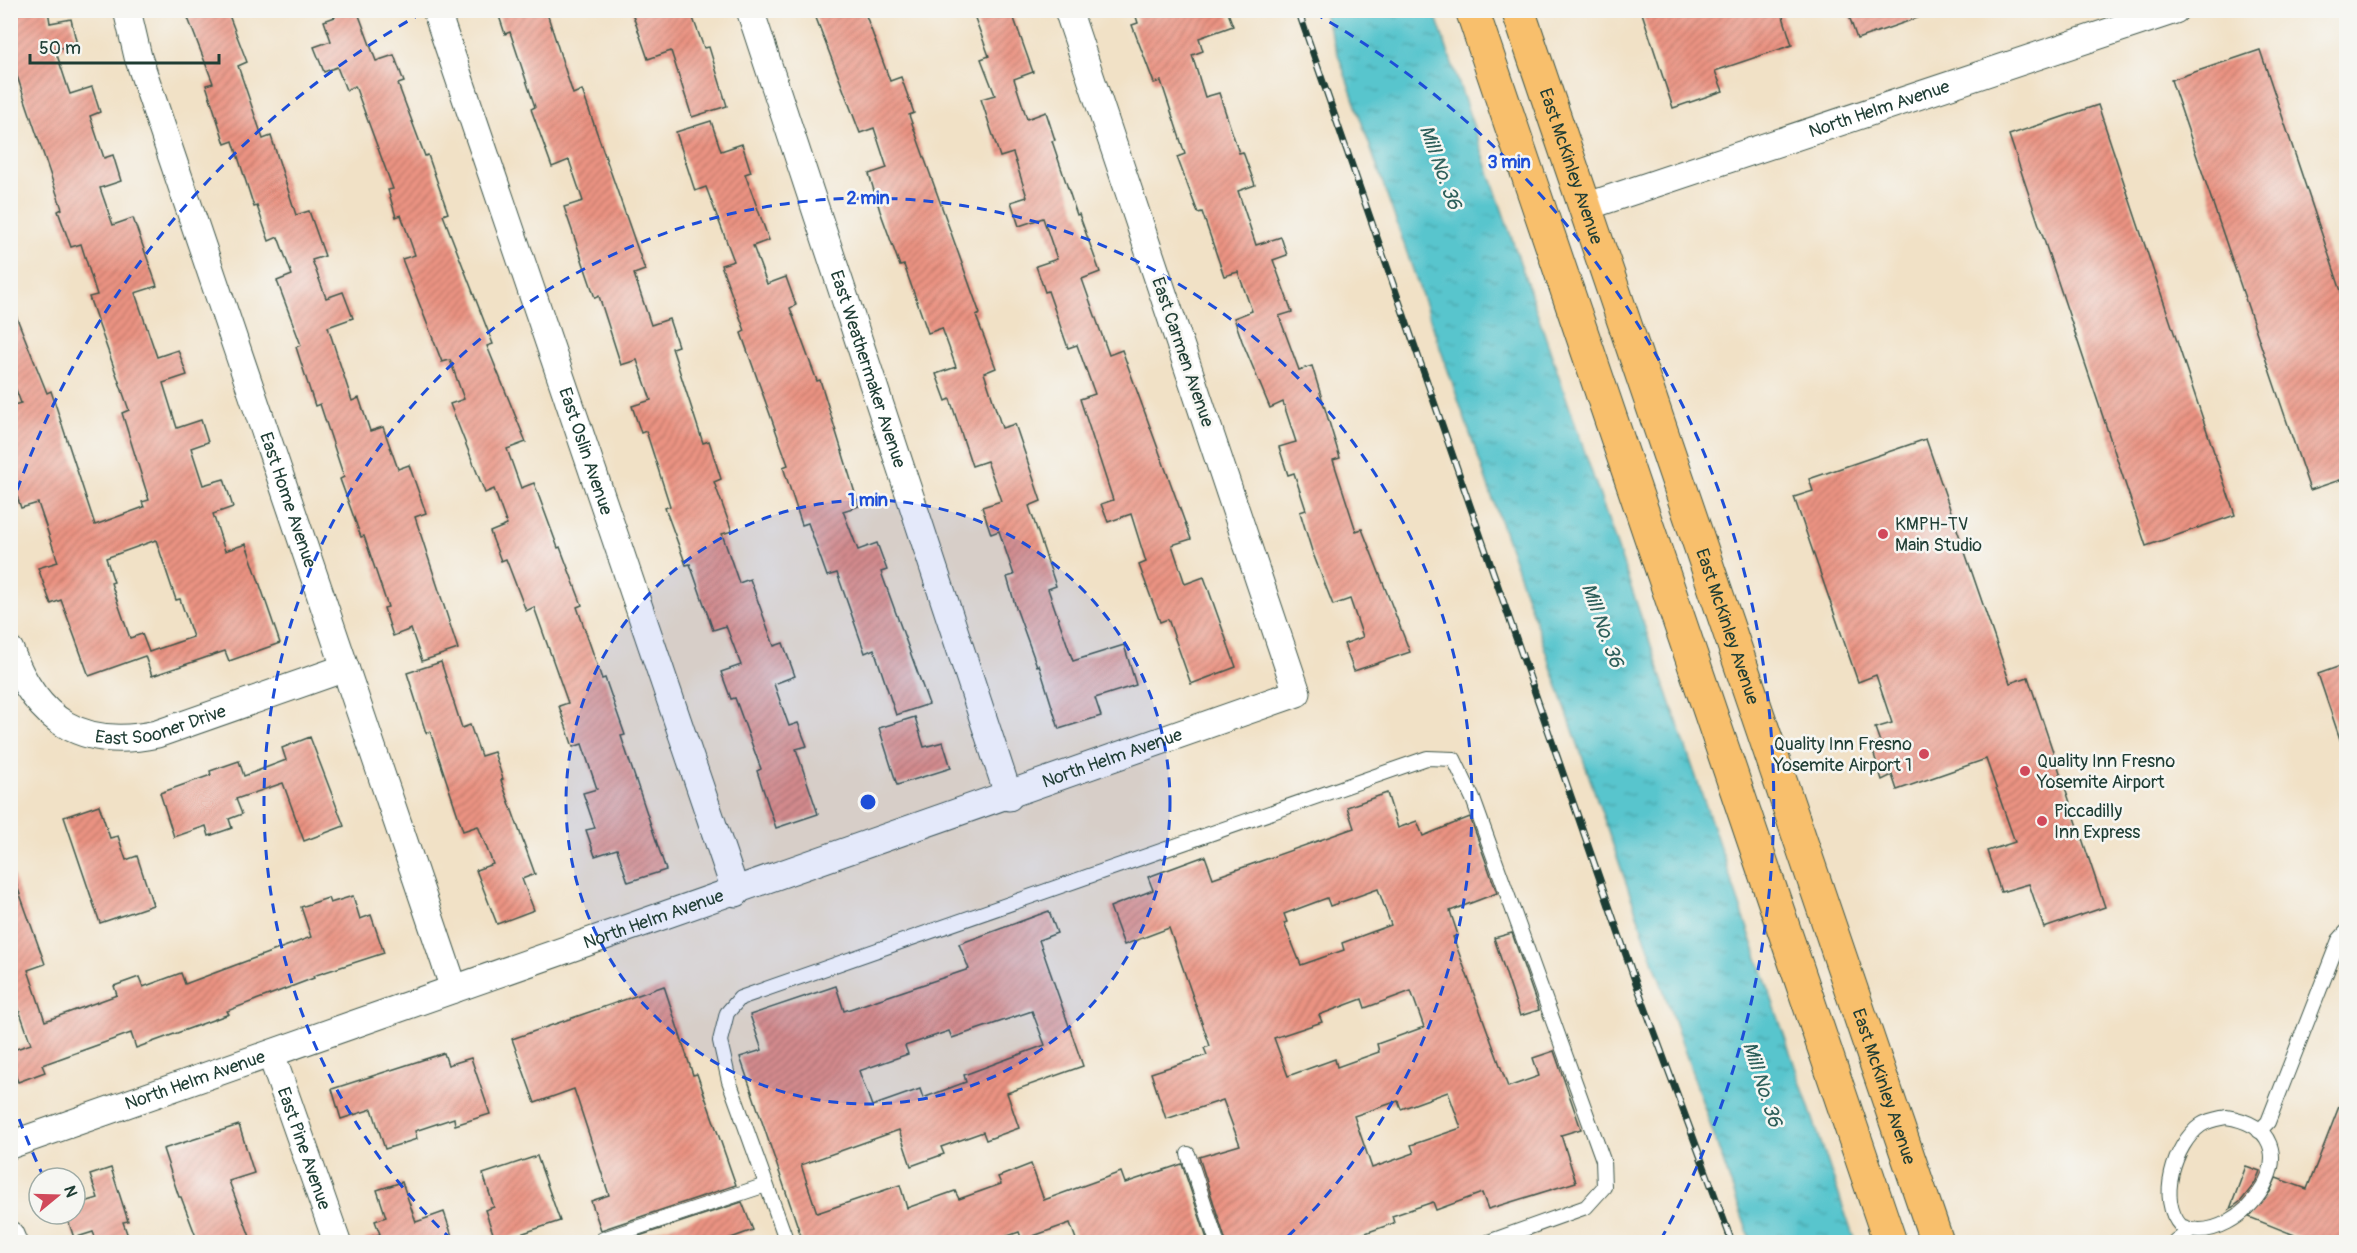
<svg xmlns="http://www.w3.org/2000/svg" width="2357" height="1253" font-family="Pangolin,sans-serif">
  <defs>
    <pattern id="water-ripples" width="26" height="14" patternUnits="userSpaceOnUse" patternTransform="scale(1.5)"><rect width="26" height="14" fill="#58c5cd"/><path d="M2 4q2-2 4 0t4 0M15 11q2-2 4 0t4 0" fill="none" stroke="#48a1a7"/></pattern>
    <pattern id="building-hatch" width="6" height="6" patternUnits="userSpaceOnUse" patternTransform="scale(1.5)"><rect width="6" height="6" fill="#eb9382"/><path d="M-1 1l2-2M0 6l6-6M5 7l2-2" fill="none" stroke="#be796b"/></pattern>
  </defs>
  <rect width="100%" height="100%" fill="#f6f6f2"/>
  <filter id="ink" filterUnits="userSpaceOnUse"><feTurbulence type="fractalNoise" baseFrequency=".0167" numOctaves="2"/><feDisplacementMap in="SourceGraphic" scale="12" xChannelSelector="R" yChannelSelector="G"/><feConvolveMatrix kernelMatrix="1 2 1 2 8 2 1 2 1" color-interpolation-filters="sRGB"/></filter>
  <filter id="wash" filterUnits="userSpaceOnUse"><feTurbulence type="fractalNoise" baseFrequency=".008" numOctaves="4" result="noise"/><feDisplacementMap in="SourceGraphic" scale="24" xChannelSelector="R" yChannelSelector="G"/><feGaussianBlur stdDeviation="1.35" result="paint"/><feColorMatrix in="noise" values="0 0 0 0 0 0 0 0 0 0 0 0 0 0 0 0 0 1.4 0 .05"/><feComposite in="paint" operator="in"/></filter>
  <g filter="url(#wash)">
    <rect width="100%" height="100%" fill="#f1e1c6"/>
    <polygon fill="url(#water-ripples)" stroke="#3c8180" stroke-width="1.5" points="1323,11 1434,11 1855,1242 1751,1242"/>
    <g id="blocks">
      <g fill="url(#building-hatch)" fill-rule="evenodd">
        <path d="M10,10H48L50,23L71,19L77,45L55,49L70,94L92,87L100,112L90,116L104,158L113,155L121,181L100,188L113,225L133,218L157,286L135,293L157,357L178,350L187,375L163,383L177,428L201,420L208,442L191,448L203,485L224,479L233,507L213,514L225,551L246,544L280,643L229,661L225,651L152,676L145,656L89,676L61,600L51,604L38,568L58,562L38,503L21,508L10,476V406L21,403L10,374V301L47,393L51,391L95,525L144,507L142,502L149,500L122,413L129,410L89,297L97,295L81,244L71,247L58,211L62,209L17,76L10,44ZM156,540L176,600L180,599L193,637L149,652L142,634L130,638L111,583L114,582L106,558Z"/>
        <polygon points="208,10 227,10 247,62 238,66 263,139 271,136 296,215 309,211 325,256 312,260 326,298 343,292 353,318 328,327 352,401 359,398 370,431 383,427 398,469 409,465 426,513 415,517 458,649 422,661 411,629 393,636 384,608 388,607 364,536 361,537 340,479 344,477 320,404 315,406 296,347 301,345 277,281 292,275 278,237 269,241 257,206 254,207 233,141 225,144 206,85 213,83 188,18"/>
        <polygon points="333,10 357,10 376,61 394,55 404,82 398,84 425,156 428,155 448,213 443,215 493,344 487,346 526,442 507,449 521,488 534,483 558,548 560,547 582,605 577,607 602,679 605,678 625,735 621,736 666,870 628,882 617,849 595,856 586,830 595,828 583,793 597,789 582,744 573,747 559,706 568,703 534,607 526,611 506,559 501,561 490,532 507,525 494,489 485,493 450,404 464,399 450,360 442,362 402,259 415,255 401,215 396,217 388,190 393,189 355,86 346,90 337,67 324,72 314,47 331,41 324,21 335,17"/>
        <polygon points="497,10 546,10 573,94 582,90 645,270 634,274 651,325 669,319 678,346 672,348 703,443 709,441 721,479 714,482 732,531 722,534 739,583 750,579 774,646 783,643 795,676 774,684 789,726 798,723 807,746 796,749 818,814 776,828 757,771 761,769 735,698 731,699 721,672 741,665 726,626 713,630 690,564 686,565 665,508 670,506 646,431 641,433 632,406 651,400 637,360 621,365 599,296 595,298 564,207 583,201 569,160 552,167 531,109 535,107 510,32 505,34"/>
        <polygon points="631,10 690,10 704,48 709,47 727,106 692,117 671,51 648,59"/>
        <polygon points="813,10 864,10 890,81 901,77 914,113 909,115 980,314 976,316 996,368 984,373 1002,428 1015,424 1041,501 1029,506 1056,586 1048,589 1073,661 1124,645 1136,685 1095,698 1101,716 1059,729 1039,665 1037,666 1016,608 1007,577 1014,575 999,531 991,534 982,507 1001,501 987,461 972,466 950,399 946,401 936,374 956,367 942,328 928,333 904,265 900,266 880,211 869,174 887,168 874,128 860,133"/>
        <polygon points="972,10 1011,10 1033,72 1014,79 1027,119 1046,112 1055,140 1052,141 1077,215 1079,214 1100,272 1082,279 1109,355 1122,350 1191,539 1172,545 1185,584 1204,577 1236,667 1191,684 1168,619 1160,622 1139,565 1146,562 1131,514 1108,522 1101,504 1113,500 1080,399 1095,394 1077,345 1068,348 1048,291 1045,292 1036,266 1057,259 1043,218 1019,226 1011,202 1027,197 1013,153 1000,157 981,99 995,95 981,59 989,56"/>
        <polygon points="1134,10 1227,10 1233,26 1199,38 1203,51 1192,55 1205,97 1219,93 1239,153 1243,152 1255,185 1238,191 1256,245 1281,237 1287,255 1273,260 1292,312 1279,316 1299,370 1312,366 1340,458 1333,460 1356,531 1362,529 1410,652 1354,671 1344,644 1363,637 1350,599 1333,605 1312,551 1300,512 1306,510 1294,473 1288,475 1279,447 1296,442 1283,402 1270,408 1242,341 1234,318 1252,311 1238,272 1224,276 1202,212 1198,213 1177,157 1185,154 1161,81 1154,83 1132,25 1138,23"/>
        <polygon points="1641,10 1781,10 1792,45 1715,71 1723,91 1673,108"/>
        <polygon points="1847,10 1929,10 1929,14 1857,39"/>
        <polygon points="2260,50 2346,306 2346,478 2310,490 2171,80"/>
        <polygon points="2098,105 2235,515 2146,546 2009,135"/>
        <polygon points="711,121 721,151 742,144 751,172 745,174 769,240 753,246 767,284 786,277 796,305 790,308 817,381 820,380 859,506 843,511 858,550 877,543 887,570 881,572 929,704 896,715 874,649 865,653 837,573 827,576 808,523 802,525 783,467 788,465 741,333 745,331 721,265 734,261 706,187 695,191 676,132"/>
        <polygon points="1926,439 2010,683 2028,677 2105,907 2044,928 2029,884 2001,892 1987,851 2015,842 1986,759 1897,790 1892,775 1882,780 1871,745 1880,742 1875,728 1892,723 1876,675 1858,682 1794,497 1813,491 1809,479"/>
        <polygon points="441,662 462,728 470,725 481,756 494,752 503,779 501,780 535,874 522,879 534,910 497,924 476,870 493,864 478,826 463,831 430,731 426,733 407,673"/>
        <polygon points="2346,664 2346,747 2343,748 2318,674"/>
        <polygon points="915,717 924,747 943,742 951,768 897,785 879,728"/>
        <polygon points="310,737 344,826 304,841 283,783 236,799 242,814 229,819 232,828 209,836 206,826 174,837 160,793 211,775 210,771 239,761 244,776 286,760 282,748"/>
        <path d="M1387,793L1398,828L1417,821L1423,836L1470,817L1497,893L1450,911L1458,935L1453,937L1508,1087L1539,1076L1533,1058L1554,1051L1581,1129L1561,1135L1576,1182L1488,1209L1482,1193L1436,1210L1433,1202L1392,1216L1394,1223L1340,1242H1226L1199,1157L1240,1145L1223,1100L1166,1119L1151,1073L1207,1055L1204,1048L1210,1046L1169,928L1124,945L1110,907L1153,890L1148,877L1205,856L1213,878L1354,828L1347,807ZM1378,889L1391,925L1342,943L1344,950L1301,965L1284,923L1287,922L1284,914L1327,898L1330,906ZM1411,991L1424,1027L1377,1044L1379,1052L1337,1067L1335,1059L1288,1076L1274,1038L1322,1022L1319,1015L1362,999L1365,1008ZM1448,1092L1461,1128L1411,1145L1414,1153L1372,1168L1354,1116L1398,1101L1401,1109Z"/>
        <polygon points="99,805 110,838 118,836 126,860 137,856 153,905 100,923 64,817"/>
        <polygon points="10,875 13,875 45,964 28,970 45,1021 117,995 114,986 139,977 143,987 181,973 185,984 311,937 301,907 328,898 330,903 353,896 360,919 371,915 384,953 313,976 314,978 227,1011 229,1014 136,1048 131,1033 42,1065 45,1072 18,1082 10,1061 10,1051 31,1044 10,984"/>
        <path d="M1049,911L1057,933L1039,940L1083,1066L1007,1093L1019,1128L986,1140L983,1132L941,1147L944,1154L911,1166L899,1130L801,1165L817,1213L900,1185L907,1208L955,1191L959,1199L1001,1184L998,1177L1031,1164L1044,1200L1121,1172L1125,1183L1182,1164L1208,1242H1077L1070,1223L1022,1240L1019,1232L991,1242H803L740,1057L762,1050L750,1015L836,986L844,1011L969,969L959,944ZM1032,1011L1045,1045L964,1075L966,1082L923,1098L920,1089L872,1106L859,1071L908,1054L905,1046L949,1031L952,1038Z"/>
        <polygon points="1512,933 1539,1010 1520,1016 1494,938"/>
        <polygon points="664,986 693,1075 697,1074 736,1185 601,1230 591,1201 609,1195 574,1089 535,1103 512,1039"/>
        <polygon points="444,1053 448,1065 471,1058 490,1114 455,1125 454,1118 415,1131 417,1139 385,1149 372,1109 341,1119 332,1089"/>
        <polygon points="2345,1091 2346,1242 2312,1242 2249,1217 2270,1192 2276,1178 2307,1189"/>
        <polygon points="239,1125 254,1173 229,1181 252,1242 198,1242 181,1197 179,1197 163,1149"/>
        <polygon points="537,1156 560,1221 496,1242 485,1210 494,1207 483,1174"/>
        <polygon points="2246,1166 2260,1171 2255,1183 2241,1201 2230,1209"/>
        <polygon points="111,1168 128,1221 123,1222 130,1242 97,1242 93,1232 74,1238 66,1214 75,1214 75,1205 98,1198 90,1175"/>
        <polygon points="402,1182 416,1222 444,1212 454,1242 365,1242 365,1239 380,1234 375,1221 386,1217 377,1190"/>
        <polygon points="742,1202 753,1230 720,1242 621,1242"/>
      </g>
    </g>
  </g>
  <g filter="url(#ink)">
    <use href="#blocks" fill-opacity="0" stroke="#3e564a" stroke-width="1.5"/>
    <g fill="none" stroke-linecap="round" stroke-linejoin="round">
      <defs>
        <g id="lane">
          <path d="M2226,1117C2326,1132 2240,1253 2181,1226C2157,1201 2174,1144 2201,1125C2209,1120 2217,1119 2226,1117Z"/>
          <polyline points="2259,1131 2268,1122 2339,940 2346,932"/>
          <polyline points="1188,1154 1217,1242"/>
          <polyline points="603,1239 766,1185"/>
          <polyline points="787,1242 729,1081 720,1041 727,1013 740,998 1427,758 1454,759 1473,799 1603,1160 1604,1187 1586,1207 1488,1242"/>
          <polyline points="2175,1242 2188,1232"/>
        </g>
        <g id="street">
          <path id="s1" d="M127,10L138,57L454,989"/>
          <path id="s2" d="M436,10L736,893"/>
          <path id="s3" d="M750,10L1009,797"/>
          <path id="s4" d="M1585,207L2175,10"/>
          <path id="s5" d="M10,650C37,721 82,750 157,734L345,668"/>
          <path id="s6" d="M271,1054L337,1242"/>
          <path id="s7" d="M10,1145L1297,693L1068,10"/>
          <polyline points="10,1235 13,1242"/>
        </g>
        <g id="primary">
          <polyline points="1472,10 1890,1242"/>
          <path id="s8" d="M1518,10L1937,1242"/>
        </g>
      </defs>
      <use href="#lane" stroke="#3e564a" stroke-width="16"/>
      <use href="#street" stroke="#3e564a" stroke-width="29"/>
      <use href="#primary" stroke="#3e564a" stroke-width="35"/>
      <use href="#lane" stroke="#fff" stroke-width="14"/>
      <use href="#street" stroke="#fff" stroke-width="27"/>
      <use href="#primary" stroke="#f8bf6c" stroke-width="33"/>
      <defs>
        <polyline id="rail" points="1298,10 1633,975 1732,1242"/>
      </defs>
      <use href="#rail" stroke="#1f3d34" stroke-width="7"/>
      <use href="#rail" stroke="#f6f6f2" stroke-width="4.5" stroke-dasharray="14" stroke-linecap="butt"/>
    </g>
  </g>
  <circle cx="868" cy="802" r="302" fill="#1d4ed8" fill-opacity=".12"/>
  <g fill="none" stroke="#1d4ed8" stroke-width="3" stroke-dasharray="10 8">
    <circle cx="868" cy="802" r="302"/>
    <path d="M452 1240A604 604 0 1 1 1284 1240"/>
    <path d="M44 1178A906 906 0 0 1 11 1097M11 507A906 906 0 0 1 422 13M1314 13A906 906 0 0 1 1660 1241"/>
  </g>
  <g fill="#d1495b" stroke="#f6f6f2" stroke-width="2">
    <circle cx="1883" cy="534" r="6"/>
    <circle cx="1924" cy="754" r="6"/>
    <circle cx="2025" cy="771" r="6"/>
    <circle cx="2042" cy="821" r="6"/>
  </g>
  <g text-anchor="middle" stroke-width="5" stroke-linejoin="round" paint-order="stroke">
    <g font-size="18" fill="#1f3d34" stroke="#f6f6f2">
      <text dy="6" stroke="none"><textPath href="#s4" startOffset="310">North Helm Avenue</textPath></text>
      <text dy="6" stroke="none"><textPath href="#s8" startOffset="165">East McKinley Avenue</textPath></text>
      <text transform="translate(1183 352) rotate(71)" y="6">East Carmen Avenue</text>
      <text dy="6" stroke="none"><textPath href="#s3" startOffset="378">East Weathermaker Avenue</textPath></text>
      <text dy="6" stroke="none"><textPath href="#s2" startOffset="466">East Oslin Avenue</textPath></text>
      <text dy="6" stroke="none"><textPath href="#s1" startOffset="516">East Home Avenue</textPath></text>
      <text dy="6" stroke="none"><textPath href="#s8" startOffset="651">East McKinley Avenue</textPath></text>
      <text dy="6" stroke="none"><textPath href="#s5" startOffset="194">East Sooner Drive</textPath></text>
      <text dy="6" stroke="none"><textPath href="#s7" startOffset="1168">North Helm Avenue</textPath></text>
      <text dy="6" stroke="none"><textPath href="#s7" startOffset="682">North Helm Avenue</textPath></text>
      <text dy="6" stroke="none"><textPath href="#s7" startOffset="196">North Helm Avenue</textPath></text>
      <text dy="6" stroke="none"><textPath href="#s8" startOffset="1137">East McKinley Avenue</textPath></text>
      <text dy="6" stroke="none"><textPath href="#s6" startOffset="100">East Pine Avenue</textPath></text>
    </g>
    <g font-size="18" fill="#1f3d34" stroke="#f6f6f2" text-anchor="start">
      <text x="1895" y="530">KMPH-TV<tspan x="1895" dy="21">Main Studio</tspan></text>
      <text x="1912" y="750" text-anchor="end">Quality Inn Fresno<tspan x="1912" dy="21">Yosemite Airport 1</tspan></text>
      <text x="2037" y="767">Quality Inn Fresno<tspan x="2037" dy="21">Yosemite Airport</tspan></text>
      <text x="2054" y="817">Piccadilly<tspan x="2054" dy="21">Inn Express</tspan></text>
    </g>
    <g font-size="20" font-style="italic" fill="#2d5f5a" stroke="#f6f6f2">
      <text transform="translate(1441 167) rotate(70)" y="7">Mill No. 36</text>
      <text transform="translate(1603 625) rotate(70)" y="7">Mill No. 36</text>
      <text transform="translate(1763 1084) rotate(72)" y="7">Mill No. 36</text>
    </g>
  </g>
  <circle cx="868" cy="802" r="9" fill="#1d4ed8" stroke="#f6f6f2" stroke-width="3"/>
  <g font-size="18" text-anchor="middle" font-weight="bold" fill="#1d4ed8" stroke="#f6f6f2" stroke-width="5" stroke-linejoin="round" paint-order="stroke">
    <text x="1509" y="168">3 min</text>
    <text x="868" y="204">2 min</text>
    <text x="868" y="506">1 min</text>
  </g>
  <rect width="2357" height="1253" fill="none" stroke="#f6f6f2" stroke-width="36"/>
  <g transform="translate(57 1196) rotate(71)"><circle r="28" fill="#f6f6f2" stroke="#a0aca6" stroke-width="1.5"/>
  <path d="M0-4.5L10 22L0 15L-10 22Z" fill="#d1495b"/>
  <text y="-9" font-size="16" font-weight="bold" text-anchor="middle" fill="#1f3d34">N</text>
  </g>
  <path d="M30 54v9h189v-9" fill="none" stroke="#1f3d34" stroke-width="3"/>
  <text x="39" y="54" font-size="18" fill="#1f3d34" stroke="#f6f6f2" stroke-width="4.5" paint-order="stroke">50 m</text>
</svg>
